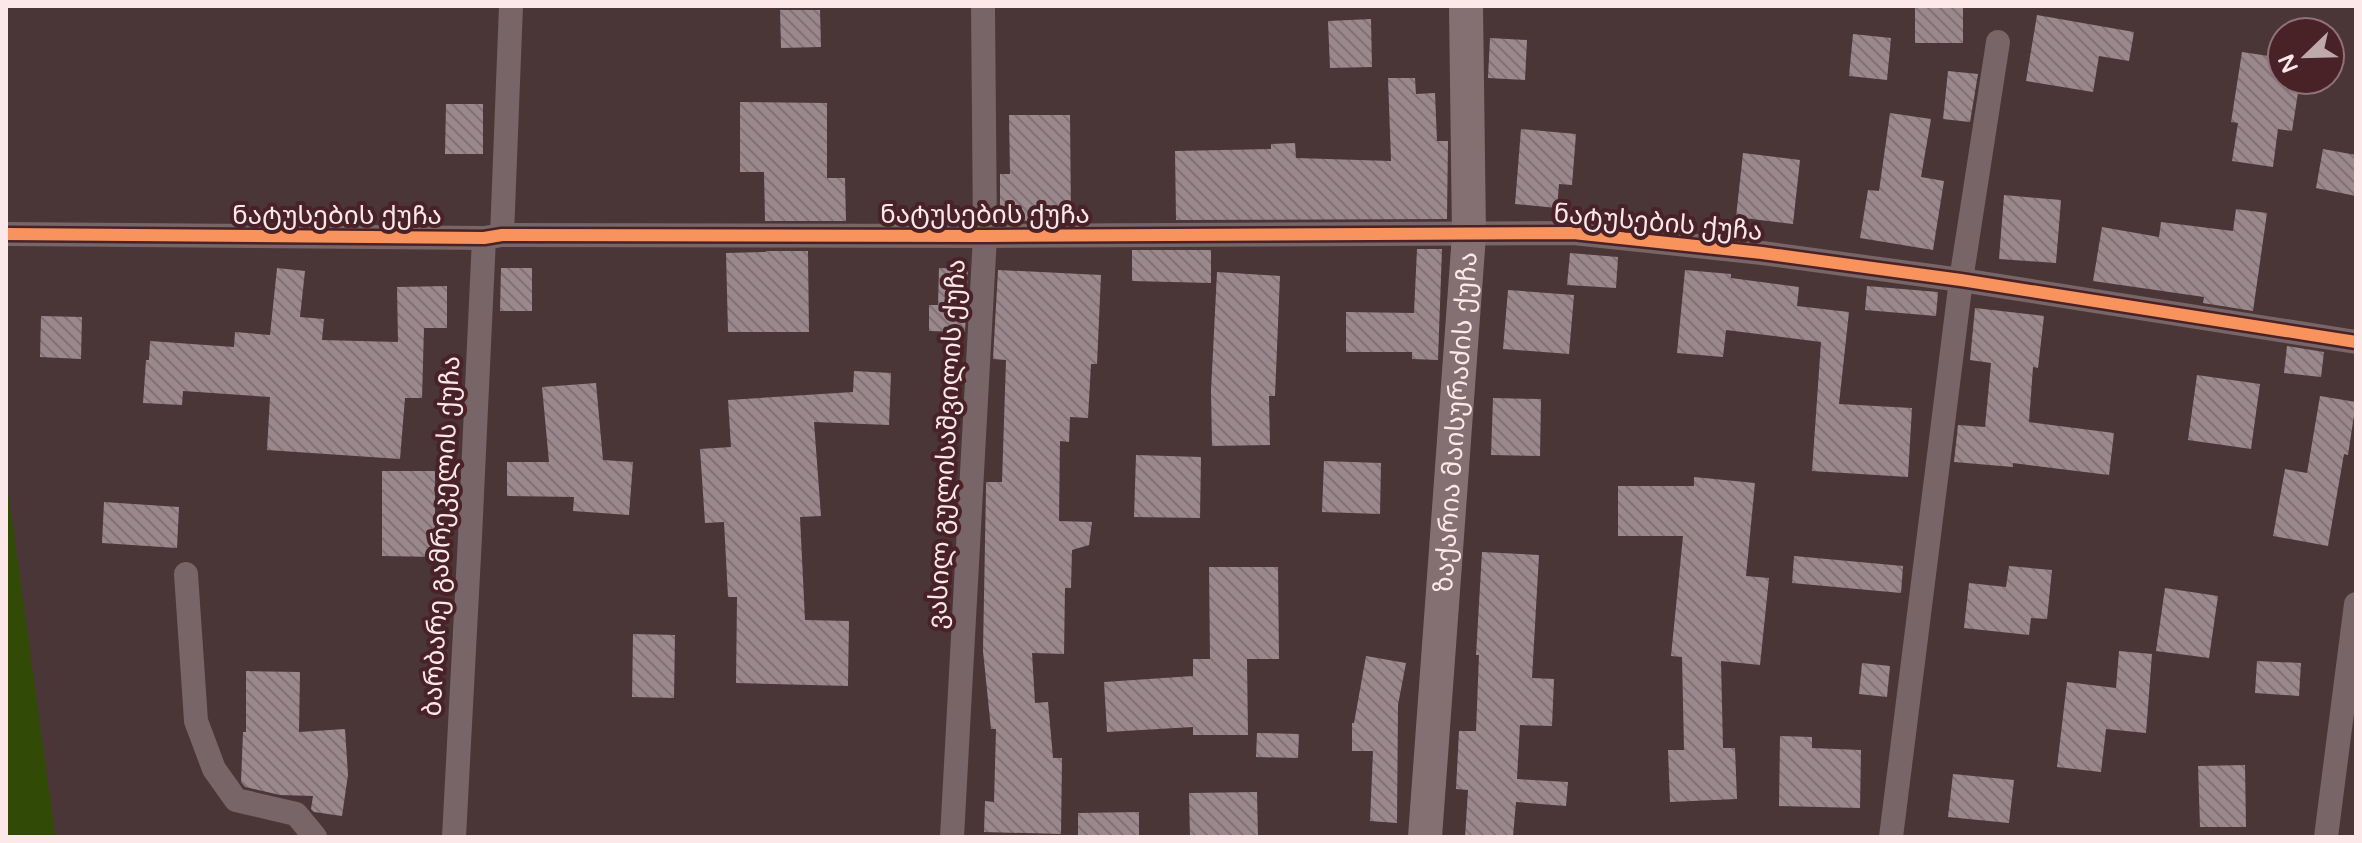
<svg xmlns="http://www.w3.org/2000/svg" width="2362" height="843" font-family="'Varela Round','Noto Sans Georgian',sans-serif">
  <defs>
    <pattern id="building-back-hatch" width="6" height="6" patternUnits="userSpaceOnUse" patternTransform="scale(2)"><rect width="6" height="6" fill="#9a888d"/><path d="M-1 5l2 2M0 0l6 6M5-1l2 2" fill="none" stroke="#7f7174"/></pattern>
  </defs>
  <rect width="100%" height="100%" fill="#4a3537"/>
  <polygon fill="#314b07" points="6,478 55,837 6,837"/>
  <g fill="url(#building-back-hatch)">
    <rect x="1915" y="6" width="48" height="37"/>
    <polygon points="780,10 820,10 821,47 781,48"/>
    <polygon points="2037,15 2134,32 2129,61 2099,56 2093,92 2026,81"/>
    <polygon points="1371,19 1372,67 1330,68 1328,21"/>
    <polygon points="1853,34 1891,38 1887,80 1849,76"/>
    <polygon points="1490,38 1527,40 1525,80 1488,78"/>
    <polygon points="2242,52 2282,58 2282,80 2300,80 2292,131 2278,129 2273,167 2232,161 2238,123 2231,122"/>
    <polygon points="1948,71 1978,74 1970,122 1943,119"/>
    <polygon points="1388,78 1415,78 1416,94 1435,93 1437,141 1448,141 1447,219 1176,220 1175,151 1271,149 1271,144 1295,143 1296,158 1391,161"/>
    <polygon points="740,102 827,103 827,178 845,178 846,221 765,221 764,172 740,172"/>
    <polygon points="446,104 483,104 483,154 445,154"/>
    <polygon points="1890,113 1931,119 1921,177 1944,181 1933,250 1860,238 1868,190 1879,191"/>
    <polygon points="1009,115 1070,115 1071,221 1000,221 1000,174 1010,174"/>
    <polygon points="1521,129 1576,134 1572,185 1559,184 1557,208 1515,204"/>
    <polygon points="2323,149 2356,155 2356,196 2316,188"/>
    <polygon points="1743,153 1800,160 1793,224 1736,217"/>
    <polygon points="2004,195 2061,200 2056,263 1999,259"/>
    <polygon points="2236,209 2267,213 2253,311 2203,303 2204,297 2093,281 2102,227 2159,237 2161,222 2233,231"/>
    <polygon points="1417,249 1442,249 1438,360 1412,359 1412,352 1346,352 1346,312 1414,313"/>
    <polygon points="1132,250 1211,250 1211,283 1132,281"/>
    <polygon points="766,251 808,251 809,332 728,332 726,253 766,252"/>
    <polygon points="1570,253 1618,257 1616,288 1567,285"/>
    <polygon points="277,268 305,271 300,317 324,319 322,340 398,342 397,287 447,286 447,328 424,328 422,398 405,398 400,459 267,450 270,397 183,391 182,405 143,403 146,360 149,360 150,341 234,347 235,332 270,335"/>
    <polygon points="501,268 532,268 532,311 500,311"/>
    <polygon points="939,268 968,269 965,332 929,331 929,305 938,305"/>
    <polygon points="998,270 1101,275 1097,364 1091,364 1088,418 1070,417 1069,442 1060,441 1059,521 1092,522 1089,545 1072,550 1071,588 1065,588 1064,654 1032,653 1035,703 1048,702 1053,758 1062,758 1061,834 984,832 985,801 994,802 996,729 991,729 983,651 986,488 986,482 1002,482 1006,360 993,359"/>
    <polygon points="1685,270 1731,274 1731,278 1799,287 1797,306 1849,312 1839,404 1912,408 1908,477 1812,471 1821,342 1726,330 1723,357 1677,353"/>
    <polygon points="1217,272 1280,276 1275,396 1269,396 1270,445 1212,446 1211,391"/>
    <polygon points="1867,286 1938,292 1936,316 1865,310"/>
    <polygon points="1508,290 1574,295 1569,354 1503,349"/>
    <polygon points="1975,308 2044,316 2038,368 2033,367 2029,422 2114,433 2109,475 2013,463 2013,467 1954,462 1958,425 1985,427 1991,363 1970,360"/>
    <polygon points="41,316 82,317 81,359 40,357"/>
    <polygon points="2287,346 2324,352 2321,377 2284,373"/>
    <polygon points="854,371 891,373 889,425 814,422 821,516 800,517 805,620 849,621 848,686 736,683 737,597 728,597 724,522 705,523 700,449 731,447 728,400 853,392"/>
    <polygon points="2197,375 2260,384 2251,449 2188,440"/>
    <polygon points="596,383 603,460 633,462 629,515 573,511 574,497 507,496 507,462 549,462 542,387"/>
    <polygon points="2320,396 2356,402 2348,455 2344,454 2328,546 2273,536 2285,469 2307,473"/>
    <polygon points="1493,398 1541,399 1540,456 1491,455"/>
    <polygon points="1136,455 1201,457 1200,518 1134,517"/>
    <polygon points="1324,461 1381,463 1380,514 1322,512"/>
    <polygon points="382,471 435,471 435,557 382,556"/>
    <polygon points="1694,477 1755,483 1746,576 1769,578 1760,665 1721,661 1723,748 1735,748 1737,799 1670,802 1668,750 1684,750 1682,657 1671,656 1683,536 1618,536 1618,486 1694,486"/>
    <polygon points="104,502 179,507 177,548 102,543"/>
    <polygon points="1482,552 1539,555 1532,678 1554,679 1552,726 1520,725 1517,779 1568,782 1566,806 1516,802 1513,837 1465,837 1468,790 1456,789 1459,731 1476,731 1479,655 1476,655"/>
    <polygon points="1794,556 1903,566 1901,593 1792,583"/>
    <polygon points="2009,566 2052,570 2047,619 2031,618 2029,635 1964,628 1969,583 2006,587"/>
    <polygon points="1209,567 1278,567 1279,659 1247,659 1248,735 1193,735 1193,727 1107,732 1104,682 1193,676 1193,659 1210,659"/>
    <polygon points="2165,588 2218,596 2209,658 2156,651"/>
    <polygon points="633,634 675,635 674,698 632,697"/>
    <polygon points="2119,651 2152,654 2146,733 2106,729 2101,772 2057,767 2067,682 2116,688"/>
    <polygon points="1366,656 1406,663 1398,705 1397,823 1370,821 1373,751 1352,751 1352,723 1354,723"/>
    <polygon points="2257,661 2301,663 2299,696 2255,693"/>
    <polygon points="1862,663 1890,666 1887,697 1859,694"/>
    <polygon points="246,671 300,672 299,732 345,729 348,775 342,816 314,812 311,809 313,796 280,795 245,787 241,782 243,732 246,732"/>
    <polygon points="1257,733 1299,734 1298,758 1256,757"/>
    <polygon points="1780,736 1812,737 1812,748 1861,750 1860,808 1779,806"/>
    <polygon points="2245,765 2246,827 2200,827 2198,766"/>
    <polygon points="1953,774 2014,780 2009,823 1948,817"/>
    <polygon points="1257,792 1258,837 1190,837 1189,793"/>
    <polygon points="1139,812 1139,837 1078,837 1078,813"/>
  </g>
  <g fill="none" stroke-linecap="round" stroke-linejoin="round">
    <g stroke="#776567" stroke-width="24">
      <polyline points="6,234 484,238 502,235 985,236 1573,233 1762,253 1961,280 2356,342"/>
      <polyline points="502,235 511,6"/>
      <polyline points="186,574 196,721 214,769 236,800 296,814 315,837"/>
      <polyline points="454,837 470,537 484,238"/>
      <polyline points="952,837 985,236 983,6"/>
      <polyline points="1891,837 1961,280 1998,42"/>
      <polyline points="2326,837 2356,604"/>
    </g>
    <path stroke="#847072" stroke-width="34" id="s1" d="M1425,837L1469,235L1466,6"/>
    <defs>
      <polyline id="cycleway" points="6,234 484,238 502,235 985,236 1573,233 1762,253 1961,280 2356,342"/>
    </defs>
    <use href="#cycleway" stroke="#482227" stroke-width="17"/>
    <use href="#cycleway" stroke="#f8935d" stroke-width="12"/>
  </g>
  <g text-anchor="middle" stroke-width="8" stroke-linejoin="round" paint-order="stroke">
    <g font-size="26" fill="#fce7e9" stroke="#482227">
      <text x="985" y="223">ნატუსების ქუჩა</text>
      <text x="337" y="224">ნატუსების ქუჩა</text>
      <text transform="translate(1658 222) rotate(5)" y="9">ნატუსების ქუჩა</text>
      <text dy="9" stroke="none"><textPath href="#s1" startOffset="416">ზაქარია მაისურაძის ქუჩა</textPath></text>
      <text transform="translate(946 444) rotate(-87)" y="9">ვასილ გულისაშვილის ქუჩა</text>
      <text transform="translate(441 536) rotate(-87)" y="9">ბარბარე გამრეკელის ქუჩა</text>
    </g>
  </g>
  <rect width="2362" height="843" fill="none" stroke="#fce7e9" stroke-width="16"/>
  <g transform="translate(2306 56) rotate(247)"><circle r="38" fill="#482227" stroke="#907175" stroke-width="2"/>
  <path d="M0-6L14 30L0 20L-14 30Z" fill="#bea9ab"/>
  <text y="-12" font-size="22" font-weight="bold" text-anchor="middle" fill="#fce7e9">N</text>
  </g>
</svg>
